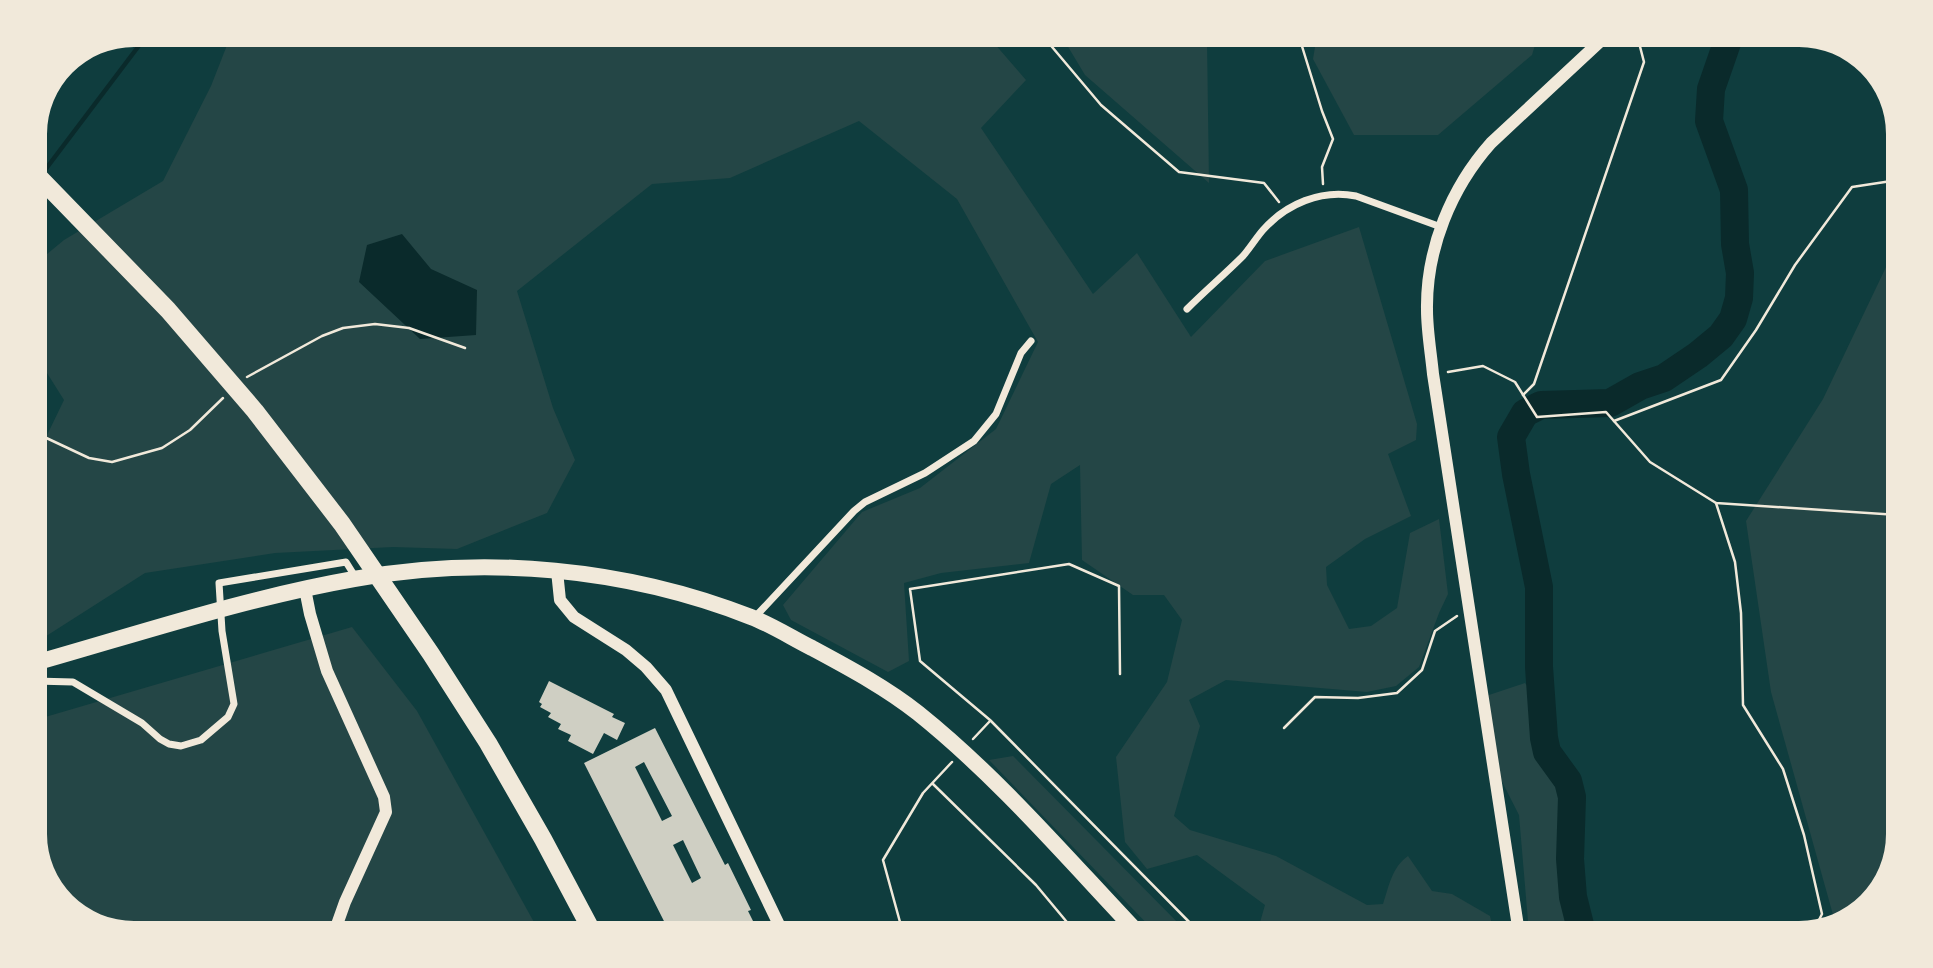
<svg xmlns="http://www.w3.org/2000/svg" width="1933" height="968" font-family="Manrope,sans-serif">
  <rect width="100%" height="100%" fill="#0f3d3e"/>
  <g fill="#244646">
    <path d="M231,35H987L1026,80L981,128L1093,294L1137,253L1191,337L1265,261L1359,227L1417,424L1416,440L1388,454L1411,516L1365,539L1326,567L1327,585L1349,629L1371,626L1397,608L1410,533L1439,519L1448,594L1439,613L1419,667L1396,686L1367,692L1226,680L1189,700L1200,726L1174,816L1190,830L1276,856L1367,905L1383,904C1389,886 1392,867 1408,856L1432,891L1452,894L1490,916L1494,933H1263L1259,926L1265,905L1197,855L1147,869L1125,842L1116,757L1167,682L1182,620L1164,595H1133L1082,560L1080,465L1051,484L1029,563L941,573L904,583L909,661L888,672L791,620L783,605L862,512L920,488L996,429L1038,342L957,199L859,121L730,178L652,184L517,291L553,408L575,460L547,513L457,549L393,547L275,553L145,573L40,640H35V460L64,400L35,354V264L64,240L163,181L211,86Z"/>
    <polygon points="1061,35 1211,35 1207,41 1209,183 1085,75"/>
    <polygon points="1317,35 1538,35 1532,55 1438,135 1354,135 1313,59"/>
    <polygon points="1898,242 1898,833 1888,877 1853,916 1835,922 1771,692 1746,521 1823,399"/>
    <polygon points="352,627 417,711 540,933 135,933 91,923 52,889 35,840 35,720"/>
    <polygon points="1525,683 1531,691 1542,764 1566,803 1566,906 1572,933 1529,933 1519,815 1492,762 1486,696"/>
    <polygon points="1013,756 1188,933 1156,933 989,760"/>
  </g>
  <polygon fill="#0a2a2b" points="402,234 431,269 477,290 476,335 420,339 359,282 367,245"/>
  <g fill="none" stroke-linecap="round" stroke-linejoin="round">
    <polyline stroke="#0a2a2b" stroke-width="4.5" points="42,174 147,35"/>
    <polyline stroke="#0a2a2b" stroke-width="28" points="1582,933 1573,897 1570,859 1572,797 1568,781 1547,752 1544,738 1539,667 1539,587 1516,474 1511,437 1525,413 1541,405 1610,403 1640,386 1664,378 1698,355 1721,336 1733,319 1739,298 1740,273 1735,244 1734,190 1709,121 1711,89 1728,40"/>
  </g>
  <g fill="#cfcfc3" fill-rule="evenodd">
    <polygon points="549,681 614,714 612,717 625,723 617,740 604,733 593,754 568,741 571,735 558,729 561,724 548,717 551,713 540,707 542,704 539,702"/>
    <path d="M655,728L725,865L728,863L751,910L748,911L759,933H731L726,923L717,928L719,933H670L584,763ZM644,762L672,816L662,821L635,767ZM683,840L701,878L692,883L673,845Z"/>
  </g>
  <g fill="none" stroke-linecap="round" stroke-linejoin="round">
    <g stroke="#f1e9da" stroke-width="2.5">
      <polyline points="1042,35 1101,105 1179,172 1264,183 1279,202"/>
      <polyline points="1303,35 1301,43 1322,111 1333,139 1322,167 1323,184"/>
      <polyline points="1448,372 1483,366 1515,382 1537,417 1606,412 1650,462 1716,503 1898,515"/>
      <polyline points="247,377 322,336 343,328 375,324 409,328 465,348"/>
      <polyline points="1523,395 1534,384 1644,62 1637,35"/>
      <polyline points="1614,421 1721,380 1756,330 1795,265 1852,187 1898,180"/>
      <polyline points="35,436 40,435 89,458 112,462 162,448 190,430 223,398"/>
      <polyline points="1716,503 1735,562 1741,613 1743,705 1783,769 1804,835 1822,914 1815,928"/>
      <polyline points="1120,674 1119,586 1069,564 910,589 920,661 990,720 1200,933"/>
      <polyline points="1284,728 1315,697 1358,698 1397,693 1422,670 1435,631 1457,616"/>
      <polyline points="973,739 990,721"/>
      <polyline points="933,784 1036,885 1076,933"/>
      <polyline points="903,933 883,860 923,793 952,762"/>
    </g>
    <g stroke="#f1e9da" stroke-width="7">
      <path d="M1187,309C1205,291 1225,274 1243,256C1250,248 1256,238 1263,230C1286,204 1321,189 1356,196L1441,227"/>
      <polyline points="755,617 854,511 865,502 925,473 974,441 996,414 1021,353 1031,341"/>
      <polyline points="35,681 73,682 142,723 160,739 169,744 181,746 201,740 228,717 234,704 222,631 219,583 346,562 356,578"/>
    </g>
    <g stroke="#f1e9da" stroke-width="12">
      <polyline points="1819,40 1854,55"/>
      <polyline points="557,571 560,600 574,617 626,650 646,667 666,690 783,933"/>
      <polyline points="305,589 310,614 327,671 384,797 386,812 345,902 334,933"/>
      <path d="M1519,933L1433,374C1431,353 1427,331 1427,310C1426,249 1451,188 1491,143L1607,35"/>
    </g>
    <path stroke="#f1e9da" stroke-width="16" d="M35,663C141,633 246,598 354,579C486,555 626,568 751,617C772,625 792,638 812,648C849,668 885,687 918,713C999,778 1067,858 1138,933"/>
    <polyline stroke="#f1e9da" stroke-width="18" points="35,173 168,310 255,411 342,524 431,654 488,743 543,839 593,933"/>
  </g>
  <path d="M0 0H1933V968H0ZM134 47H1799A87 87 0 0 1 1886 134V834A87 87 0 0 1 1799 921H134A87 87 0 0 1 47 834V134A87 87 0 0 1 134 47Z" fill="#f1e9da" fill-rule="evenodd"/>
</svg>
